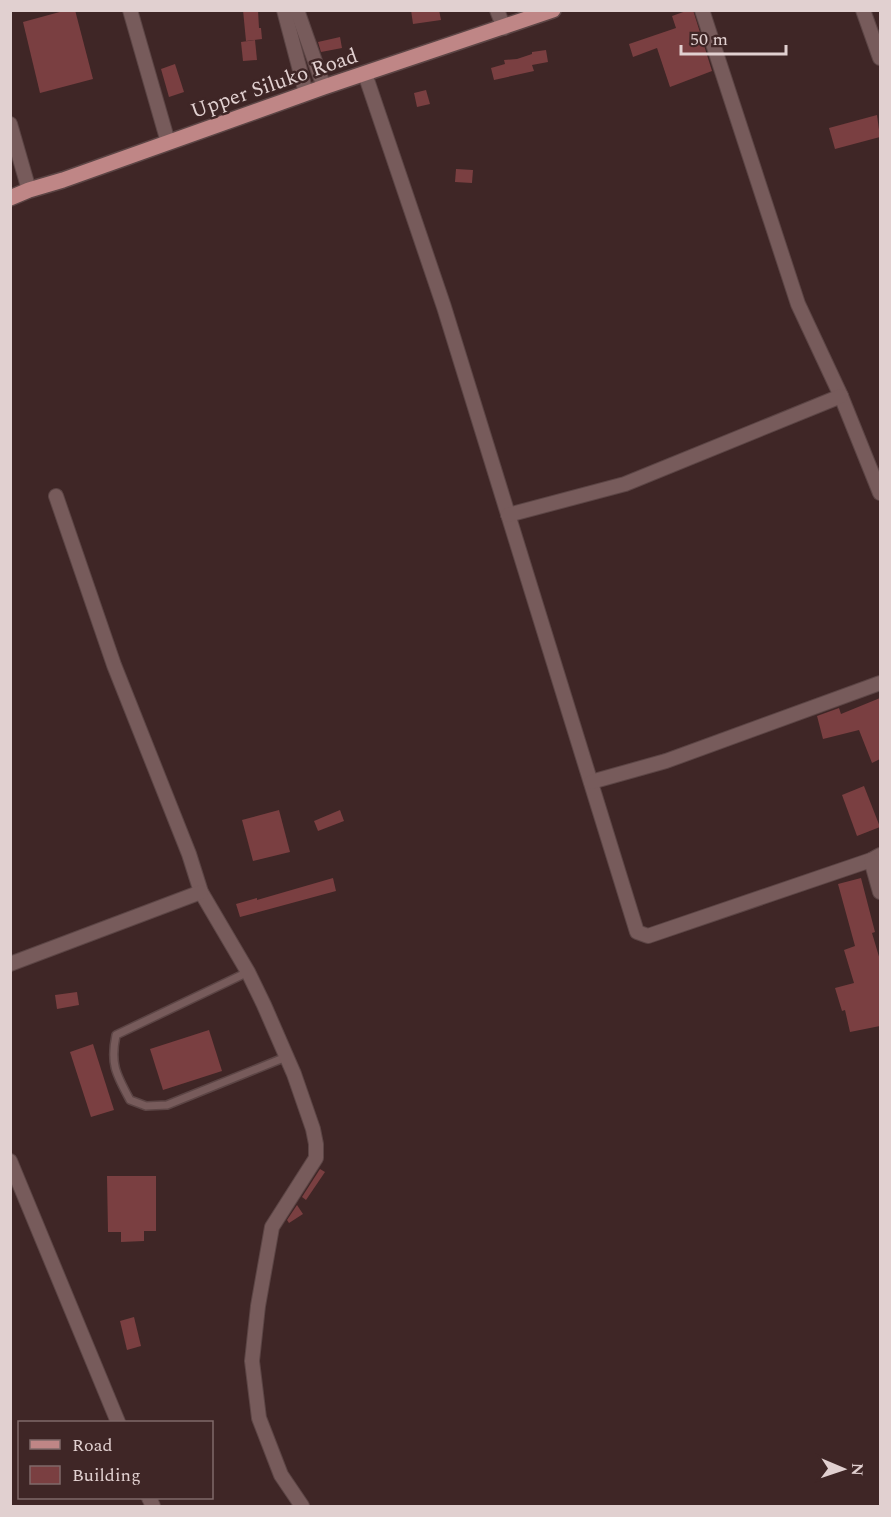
<svg xmlns="http://www.w3.org/2000/svg" width="891" height="1517" font-family="Spectral,serif">
  <rect width="100%" height="100%" fill="#3f2626"/>
  <g fill="#7a3f41">
    <polygon points="67,10 75,10 93,79 40,93 23,22"/>
    <polygon points="243,10 258,10 259,28 261,28 262,39 246,41"/>
    <polygon points="411,10 439,10 441,20 413,24"/>
    <polygon points="689,10 693,10 712,71 670,87 657,48 633,57 629,44 676,28 672,16"/>
    <polygon points="340,37 342,48 321,52 318,42"/>
    <polygon points="255,40 257,60 243,61 241,42"/>
    <polygon points="546,50 548,62 532,65 534,71 494,80 491,68 505,64 504,60 517,59 532,54 532,52"/>
    <polygon points="175,64 184,92 169,97 161,69"/>
    <polygon points="426,90 430,104 417,107 414,93"/>
    <polygon points="877,115 880,137 835,149 829,128"/>
    <polygon points="456,169 473,170 472,183 455,182"/>
    <polygon points="880,698 880,759 872,763 859,730 823,739 817,716 839,708 841,714"/>
    <polygon points="864,786 880,827 857,836 842,795"/>
    <polygon points="279,810 290,852 253,861 242,820"/>
    <polygon points="340,810 344,821 318,831 314,821"/>
    <polygon points="333,878 336,891 240,917 236,904 257,898 257,900"/>
    <polygon points="861,878 875,932 872,933 880,960 880,1026 850,1032 845,1010 842,1011 835,988 854,983 844,950 855,946 838,884"/>
    <polygon points="77,992 79,1005 57,1009 55,995"/>
    <polygon points="209,1030 222,1071 163,1090 150,1049"/>
    <polygon points="93,1044 114,1110 91,1117 70,1052"/>
    <polygon points="320,1169 325,1172 306,1200 302,1197"/>
    <polygon points="107,1176 156,1176 156,1231 144,1231 144,1241 121,1242 121,1232 108,1232"/>
    <polygon points="297,1205 303,1214 289,1223 287,1220"/>
    <polygon points="134,1317 141,1346 127,1350 120,1321"/>
  </g>
  <g fill="none" stroke-linecap="round" stroke-linejoin="round">
    <defs>
      <path id="service" d="M248,972L116,1035C110,1064 116,1074 130,1100L146,1106L167,1105L286,1057"/>
      <g id="minor">
        <polyline points="130,10 168,142"/>
        <polyline points="284,10 306,93"/>
        <polyline points="297,10 324,87"/>
        <polyline points="497,10 504,28"/>
        <polyline points="702,10 798,304 841,396 880,493"/>
        <polyline points="863,10 880,58"/>
        <polyline points="365,74 444,307 637,932 648,936 871,860 880,855"/>
        <polyline points="10,124 29,190"/>
        <polyline points="56,496 114,665 189,854 201,892 248,972 264,1005 294,1074 313,1129 316,1144 316,1158 272,1227 258,1306 252,1361 259,1418 281,1475 302,1506"/>
        <polyline points="508,515 625,484 841,396"/>
        <polyline points="591,782 666,761 880,683"/>
        <polyline points="871,860 880,892"/>
        <polyline points="10,964 201,892"/>
        <polyline points="10,1161 118,1422"/>
        <polyline points="149,1498 153,1506"/>
      </g>
      <polyline id="primary" points="10,198 29,190 63,180 324,87 553,10"/>
    </defs>
    <use href="#service" stroke="#5c4545" stroke-width="10"/>
    <use href="#minor" stroke="#5c4545" stroke-width="16"/>
    <use href="#primary" stroke="#5c4545" stroke-width="18"/>
    <use href="#service" stroke="#775b5b" stroke-width="7"/>
    <use href="#minor" stroke="#775b5b" stroke-width="14"/>
    <use href="#primary" stroke="#bf8686" stroke-width="15"/>
  </g>
  <g text-anchor="middle" stroke-width="5" stroke-linejoin="round" paint-order="stroke">
    <g font-size="21" fill="#e1d0d0" stroke="#3f2626">
      <text transform="translate(274 83) rotate(-19)" y="7">Upper Siluko Road</text>
    </g>
  </g>
  <rect width="891" height="1517" fill="none" stroke="#e1d0d0" stroke-width="24"/>
  <rect x="18" y="1421" width="195" height="78" fill="#3f2626" stroke="#806a6a" stroke-width="1.5"/>
  <rect x="30" y="1440" width="30" height="9" fill="#bf8686" stroke="#806a6a" stroke-width="1.5"/>
  <text x="72" y="1451" font-size="18" fill="#e1d0d0">Road</text>
  <rect x="30" y="1466" width="30" height="18" fill="#7a3f41" stroke="#806a6a" stroke-width="1.5"/>
  <text x="72" y="1481" font-size="18" fill="#e1d0d0">Building</text>
  <g transform="translate(843 1469) rotate(92)" stroke="#3f2626" stroke-width="4.5" paint-order="stroke">
  <path d="M0-4.5L10 22L0 15L-10 22Z" fill="#e1d0d0"/>
  <text y="-9" font-size="16" font-weight="bold" text-anchor="middle" fill="#e1d0d0">N</text>
  </g>
  <path d="M681 45v9h105v-9" fill="none" stroke="#e1d0d0" stroke-width="3"/>
  <text x="690" y="45" font-size="18" fill="#e1d0d0" stroke="#3f2626" stroke-width="4.5" paint-order="stroke">50 m</text>
</svg>
